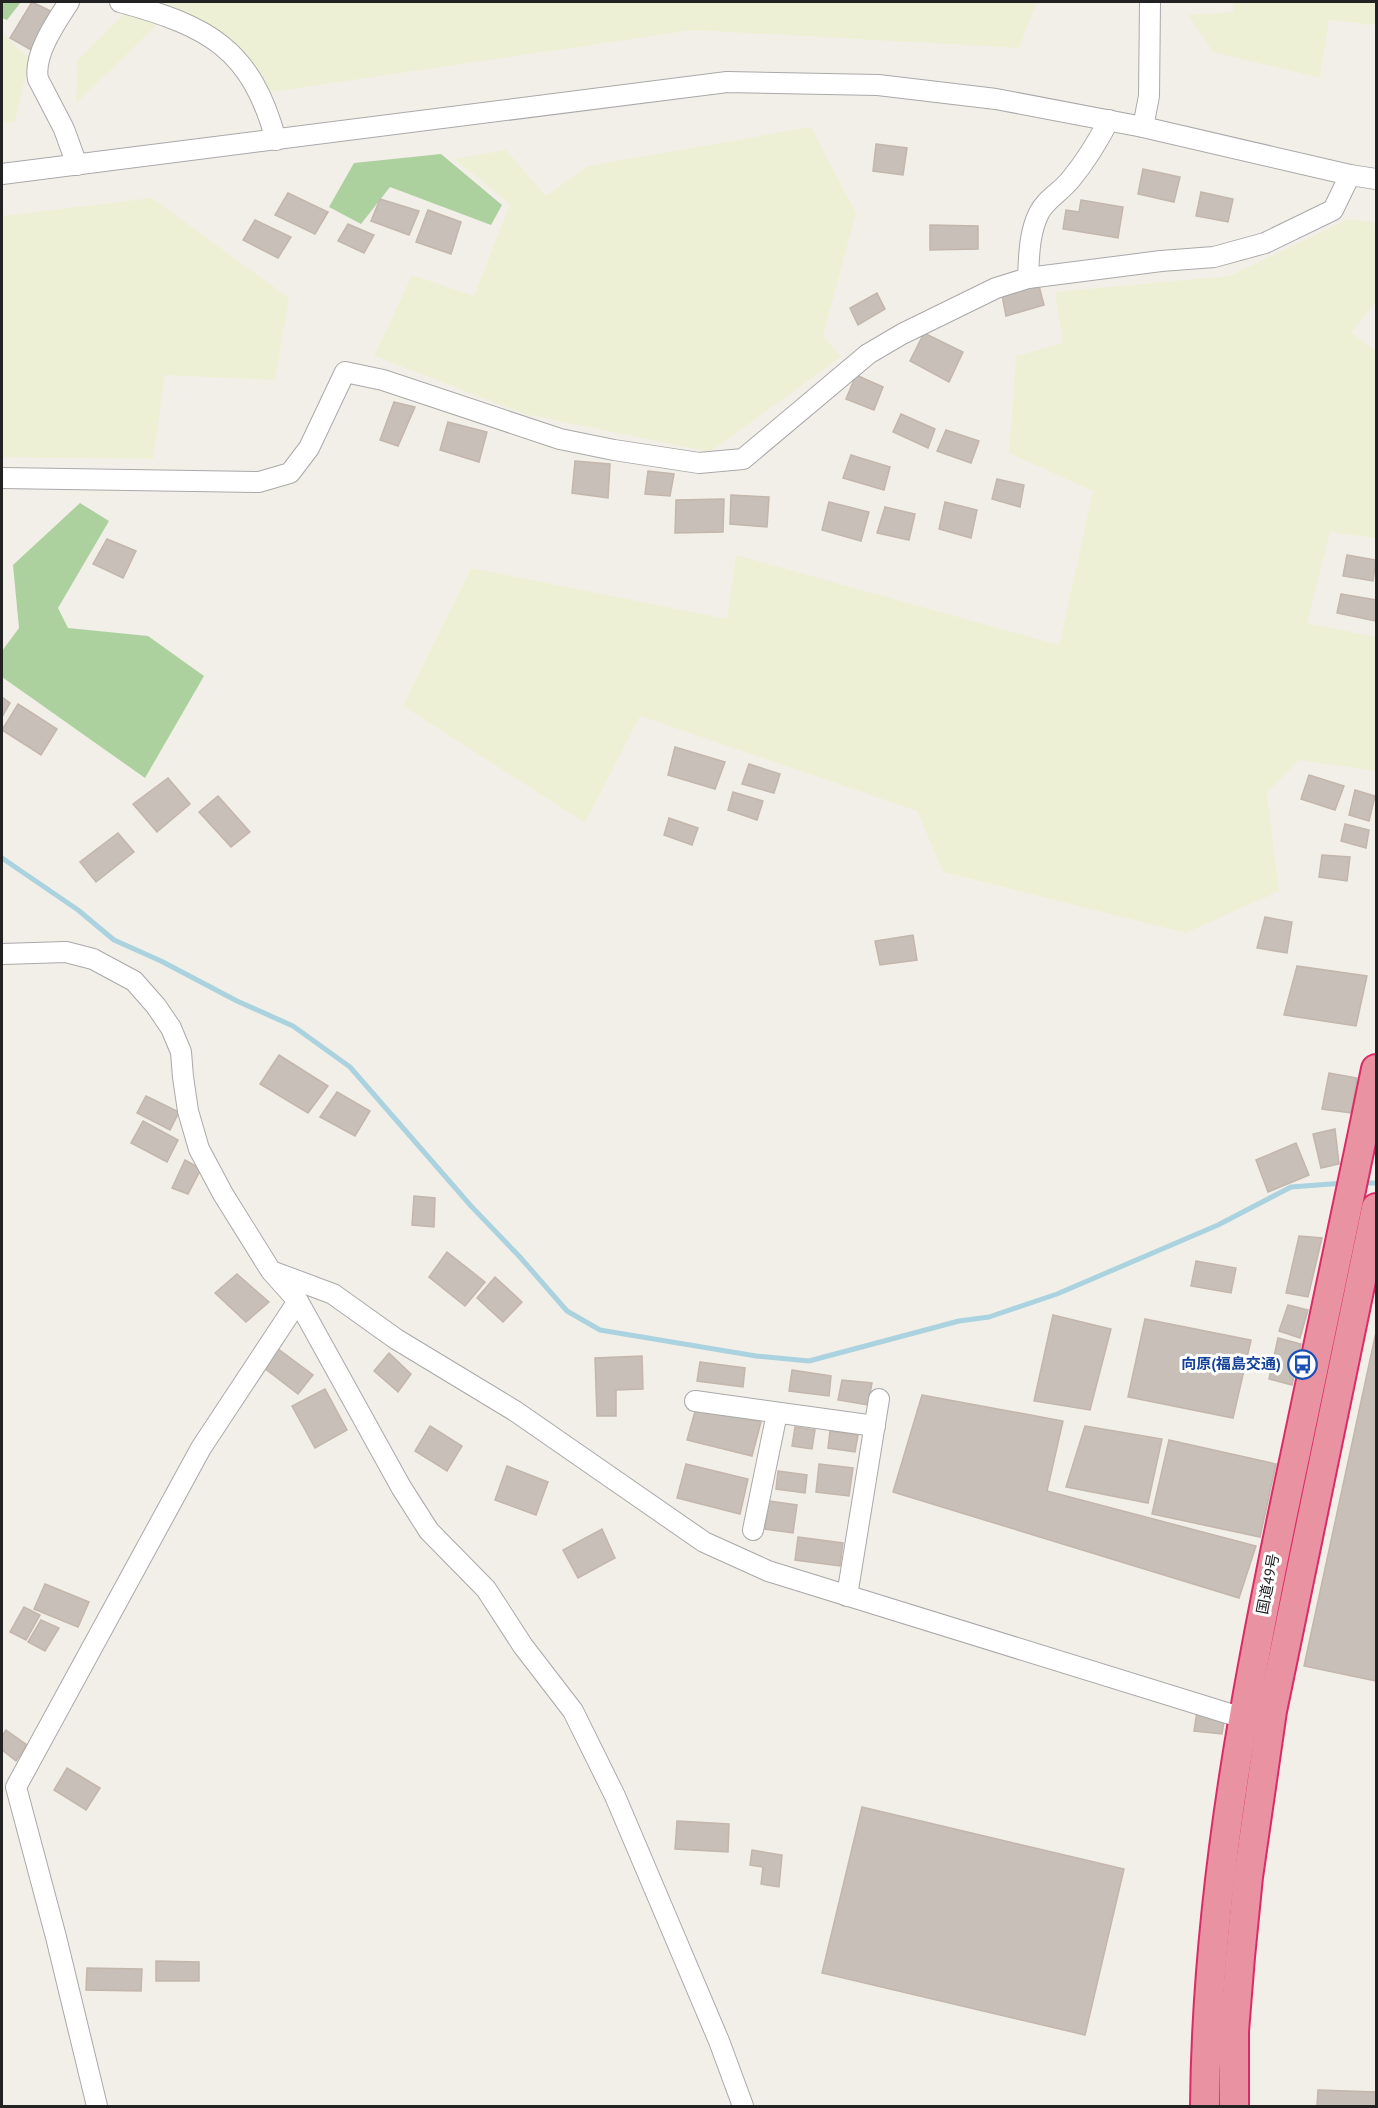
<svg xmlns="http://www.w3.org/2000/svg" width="1378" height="2108" font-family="'PT Sans','Noto Sans JP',sans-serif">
  <rect width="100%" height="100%" fill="#f2efe9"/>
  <g fill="#eef0d5">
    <polygon points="136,2 1037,2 1019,48 693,30 271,92 174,8 76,104 77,61"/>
    <polygon points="1233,2 1376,2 1376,25 1329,20 1320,78 1213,52 1188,15 1233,12"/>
    <polygon points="2,33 29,59 15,122 2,123"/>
    <polygon points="811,127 856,213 823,336 841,357 710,452 524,414 374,356 412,275 474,296 510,204 454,159 506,150 546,196 588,166"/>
    <polygon points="152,198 289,298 275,380 165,375 153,459 2,457 2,216"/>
    <polygon points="1348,219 1374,222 1376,241 1376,302 1351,333 1376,351 1376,538 1330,532 1307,623 1376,637 1376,771 1299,760 1267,793 1279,891 1186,933 943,872 917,811 640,716 585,823 403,706 471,568 727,619 736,555 1059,645 1093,491 1009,453 1016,356 1063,343 1055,292 1229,276"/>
  </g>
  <g fill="#add19e">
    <polygon points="2,2 21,2 7,20 2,18"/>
    <polygon points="441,154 502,205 491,225 390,187 361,224 329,207 354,163"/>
    <polygon points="80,503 109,521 58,608 68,628 148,636 204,676 145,778 2,677 2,651 19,628 13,565"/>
  </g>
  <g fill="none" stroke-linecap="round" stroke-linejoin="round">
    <g stroke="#aad3df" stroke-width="5">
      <polyline points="2,858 78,910 114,940 161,961 237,1001 293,1026 350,1067 471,1206 519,1256 567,1311 600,1330 756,1356 809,1361 959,1321 989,1317 1057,1294 1218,1225 1291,1187 1344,1183"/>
      <polyline points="1362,1183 1376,1183"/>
    </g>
  </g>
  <g fill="#c7bfb8" stroke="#c4b6ab" stroke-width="1.5">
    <polygon points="32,2 55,13 33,51 10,38"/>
    <polygon points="876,144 907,148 903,175 873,171"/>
    <polygon points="1143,169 1180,177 1174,202 1138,194"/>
    <polygon points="1201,192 1233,199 1228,222 1196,216"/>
    <polygon points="288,193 328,212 315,234 275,215"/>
    <polygon points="380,199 419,211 409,235 371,221"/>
    <polygon points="1081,200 1123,207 1118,238 1063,229 1066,210 1079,212"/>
    <polygon points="428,210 461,222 451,254 416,242"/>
    <polygon points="255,220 291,237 278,258 243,240"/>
    <polygon points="348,224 374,235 364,253 338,241"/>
    <polygon points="930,225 978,226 978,249 930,250"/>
    <polygon points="1038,282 1044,305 1006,316 1001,290"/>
    <polygon points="877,293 885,309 858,325 850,308"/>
    <polygon points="924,333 963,352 949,382 910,361"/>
    <polygon points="856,375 883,387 874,410 846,399"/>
    <polygon points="394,402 415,407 398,446 380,440"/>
    <polygon points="901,414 935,429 928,448 893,432"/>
    <polygon points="448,422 487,432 479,462 440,450"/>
    <polygon points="946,430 979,441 971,463 937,451"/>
    <polygon points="851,455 890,467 884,490 843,478"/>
    <polygon points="575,461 610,464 608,498 572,493"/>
    <polygon points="648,471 674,474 670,496 645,494"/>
    <polygon points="997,479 1024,485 1020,507 992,499"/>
    <polygon points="731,495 769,497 767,527 730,524"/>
    <polygon points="724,499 723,532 675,533 676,500"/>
    <polygon points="829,502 869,512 861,541 822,530"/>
    <polygon points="945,502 977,510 971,538 939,529"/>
    <polygon points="885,507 915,514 909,540 877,533"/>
    <polygon points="107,539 136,551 123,578 93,564"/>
    <polygon points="1347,555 1376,560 1373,581 1343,576"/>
    <polygon points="1341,594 1376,600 1376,621 1337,613"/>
    <polygon points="2,697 10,703 2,717"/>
    <polygon points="18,704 57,729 41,755 2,730"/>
    <polygon points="675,747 725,762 715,789 668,775"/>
    <polygon points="749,764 780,774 774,793 742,784"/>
    <polygon points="1309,775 1344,786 1335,810 1301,799"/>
    <polygon points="168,778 190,804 157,832 133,804"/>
    <polygon points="1355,790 1375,796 1369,821 1349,815"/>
    <polygon points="733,792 763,801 757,820 728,810"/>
    <polygon points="218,796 250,832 231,847 199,812"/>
    <polygon points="669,818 698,828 692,845 664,835"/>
    <polygon points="1345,824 1369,830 1366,848 1341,841"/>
    <polygon points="118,833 134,852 96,882 80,862"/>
    <polygon points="1322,855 1350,857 1347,881 1319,877"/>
    <polygon points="1265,917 1292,922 1287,953 1257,948"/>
    <polygon points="913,935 917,960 880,965 875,941"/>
    <polygon points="1297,966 1367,976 1356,1026 1284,1015"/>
    <polygon points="279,1055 328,1086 308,1113 260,1084"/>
    <polygon points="1329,1073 1357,1078 1351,1113 1322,1109"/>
    <polygon points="337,1092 370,1111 355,1136 320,1117"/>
    <polygon points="146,1096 179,1112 170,1130 137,1113"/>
    <polygon points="143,1121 178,1140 167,1162 131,1143"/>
    <polygon points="1335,1129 1339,1164 1321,1168 1313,1134"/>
    <polygon points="1296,1143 1309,1175 1268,1192 1256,1160"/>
    <polygon points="185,1160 201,1169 188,1194 172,1188"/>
    <polygon points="414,1196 435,1198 434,1227 412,1225"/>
    <polygon points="1299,1236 1322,1238 1308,1297 1286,1293"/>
    <polygon points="447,1252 485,1282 465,1306 429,1277"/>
    <polygon points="1196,1261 1236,1268 1231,1293 1191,1286"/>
    <polygon points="237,1274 269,1302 246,1322 215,1293"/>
    <polygon points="495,1277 522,1302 503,1322 477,1298"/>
    <polygon points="1288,1305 1308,1310 1300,1338 1279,1331"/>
    <polygon points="1053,1315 1111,1329 1090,1410 1034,1401"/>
    <polygon points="1145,1319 1251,1340 1233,1418 1128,1397"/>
    <polygon points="1376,1332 1376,1681 1304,1666"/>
    <polygon points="1278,1338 1301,1344 1292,1385 1269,1379"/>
    <polygon points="277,1348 313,1375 298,1394 263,1367"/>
    <polygon points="389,1353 411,1374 398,1392 374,1371"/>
    <polygon points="642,1356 643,1389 616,1390 616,1416 597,1416 595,1358"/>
    <polygon points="700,1362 745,1368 743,1387 697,1381"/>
    <polygon points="792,1370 831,1376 829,1396 789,1391"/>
    <polygon points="842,1380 872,1383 868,1405 838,1400"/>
    <polygon points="325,1389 347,1430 315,1448 292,1406"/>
    <polygon points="922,1395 1063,1421 1047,1491 1256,1546 1239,1598 893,1492"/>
    <polygon points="696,1408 761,1422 752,1456 687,1440"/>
    <polygon points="430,1426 462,1446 447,1471 415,1451"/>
    <polygon points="1085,1426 1162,1439 1148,1503 1066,1487"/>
    <polygon points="795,1427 815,1430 812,1449 792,1446"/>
    <polygon points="830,1431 858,1435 855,1452 828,1448"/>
    <polygon points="1169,1440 1276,1464 1260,1537 1152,1514"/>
    <polygon points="686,1464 748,1479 740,1514 677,1498"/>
    <polygon points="819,1464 853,1468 849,1496 816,1492"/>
    <polygon points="507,1466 548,1482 536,1515 495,1500"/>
    <polygon points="778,1471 807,1475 805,1493 776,1489"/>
    <polygon points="769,1501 797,1505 793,1533 765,1529"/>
    <polygon points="602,1529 615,1558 578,1578 563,1550"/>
    <polygon points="798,1537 843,1543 840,1566 795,1560"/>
    <polygon points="45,1584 89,1602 78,1627 34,1609"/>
    <polygon points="24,1607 40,1615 26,1640 10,1632"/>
    <polygon points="41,1620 59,1628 45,1651 28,1642"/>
    <polygon points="1197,1711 1225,1715 1222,1734 1194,1731"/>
    <polygon points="6,1730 27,1745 16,1761 2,1750 2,1736"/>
    <polygon points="67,1768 100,1788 86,1810 54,1790"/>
    <polygon points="862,1807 1124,1869 1085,2035 822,1973"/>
    <polygon points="677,1821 729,1824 728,1852 675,1849"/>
    <polygon points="752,1850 782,1855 779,1887 761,1884 763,1867 750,1865"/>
    <polygon points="156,1961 199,1962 199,1981 156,1981"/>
    <polygon points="87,1968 142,1969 141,1991 86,1990"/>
    <polygon points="1318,2090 1376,2092 1376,2106 1317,2106"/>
  </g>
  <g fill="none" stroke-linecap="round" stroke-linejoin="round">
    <defs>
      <g id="minor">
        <path d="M69,2C56,22 33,55 38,79L64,129L77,165"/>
        <path d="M120,2C208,26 251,48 276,140"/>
        <polyline points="1143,127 1149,96 1150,2"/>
        <polyline points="2,174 727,82 878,85 996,99 1143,127 1350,175 1376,179"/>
        <path d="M1028,278C1029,256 1029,233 1039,213C1045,200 1062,191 1071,179C1086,161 1098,141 1109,120"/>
        <polyline points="2,478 259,482 290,473 309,448 345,372 383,380 560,439 614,450 699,463 743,459 868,354 902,334 996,288 1028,278 1161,261 1214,257 1265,243 1333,210 1350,175"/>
        <polyline points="2,954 66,952 93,959 134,981 156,1006 171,1028 181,1052 183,1077 188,1111 199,1149 223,1194 271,1271 298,1301 401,1487 429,1531 486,1589 523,1646 573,1711 615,1796 719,2041 743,2106"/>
        <polyline points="274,1272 333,1294 396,1339 515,1411 704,1542 768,1571 1243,1718"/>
        <polyline points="695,1401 875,1426"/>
        <polyline points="753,1530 777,1413"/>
        <polyline points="847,1596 879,1399"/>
        <polyline points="97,2106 56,1937 16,1787 201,1448 298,1301"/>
      </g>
      <g id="highway">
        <path d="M1205,2106C1207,1886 1250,1667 1296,1452C1323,1325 1350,1197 1376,1069"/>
        <polyline points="1234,2106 1234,2031 1240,1957 1248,1877 1272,1711 1376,1208"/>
      </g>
    </defs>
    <use href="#minor" stroke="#a9a9a9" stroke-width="22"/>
    <use href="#highway" stroke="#dc2a67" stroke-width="32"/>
    <use href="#minor" stroke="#fff" stroke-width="20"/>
    <use href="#highway" stroke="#e892a2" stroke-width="28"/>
  </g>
  <defs>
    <symbol id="bus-ring" viewBox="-11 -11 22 22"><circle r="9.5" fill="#fff" stroke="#1a4fb4" stroke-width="1.5"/><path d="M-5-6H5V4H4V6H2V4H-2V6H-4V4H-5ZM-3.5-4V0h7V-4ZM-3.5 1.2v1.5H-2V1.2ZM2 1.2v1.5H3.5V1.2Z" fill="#1a4fb4"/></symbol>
  </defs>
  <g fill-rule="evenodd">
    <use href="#bus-ring" x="1286" y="1348" width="33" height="33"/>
  </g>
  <g text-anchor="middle" stroke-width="6" stroke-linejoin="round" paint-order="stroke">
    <g font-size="15" font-weight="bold" fill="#164399" stroke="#fff" text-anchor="end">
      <text x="1281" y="1369">向原(福島交通)</text>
    </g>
    <g font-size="15" fill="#222" stroke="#fff">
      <text transform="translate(1268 1584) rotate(-79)" y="5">国道49号</text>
    </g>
  </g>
  <rect width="1378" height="2108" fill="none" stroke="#222222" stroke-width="6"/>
</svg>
